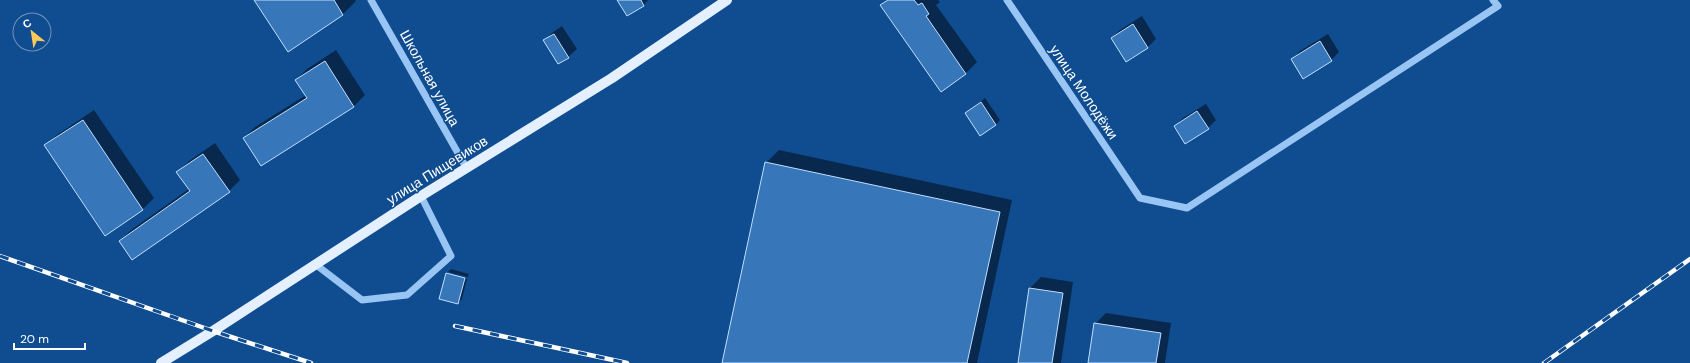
<svg xmlns="http://www.w3.org/2000/svg" width="1690" height="363" font-family="'DM Sans',sans-serif">
  <rect width="100%" height="100%" fill="#0f4d90"/>
  <g fill="#0007">
    <polygon points="255,0 355,0 356,1 343,14 288,50"/>
    <polygon points="619,0 648,0 644,5 628,14"/>
    <polygon points="887,0 938,0 940,2 936,5 977,62 966,73 882,6"/>
    <polygon points="1142,16 1156,39 1148,47 1127,61 1112,38 1120,30"/>
    <polygon points="562,26 577,49 568,57 545,40 553,32"/>
    <polygon points="1328,34 1339,52 1331,60 1292,60 1300,51"/>
    <polygon points="336,50 365,95 354,106 261,165 244,138 255,127 306,95 296,80 307,69"/>
    <polygon points="985,98 1000,120 996,125 966,113"/>
    <polygon points="1206,104 1216,120 1208,128 1175,126 1183,118"/>
    <polygon points="94,110 154,198 143,209 105,234 46,146 57,135"/>
    <polygon points="215,143 240,180 229,191 120,241 131,230 189,189 178,172 189,161"/>
    <polygon points="779,150 1012,200 977,363 723,363 766,163"/>
    <polygon points="451,269 469,274 468,277 448,272 448,274 467,279 462,299 458,303 440,298 447,273"/>
    <polygon points="1041,277 1073,282 1061,363 1019,363 1030,288"/>
    <polygon points="1106,313 1171,323 1165,363 1089,363 1095,324"/>
  </g>
  <g fill="#3777b9" stroke="#bfdefe">
    <polygon points="254,0 334,0 343,15 288,52"/>
    <polygon points="617,0 641,0 644,6 627,16"/>
    <polygon points="888,0 914,0 918,5 922,3 929,14 926,16 966,74 941,92 880,5"/>
    <polygon points="1133,24 1148,48 1126,62 1111,38"/>
    <polygon points="554,34 569,58 558,64 543,40"/>
    <polygon points="1320,41 1332,61 1303,79 1291,59"/>
    <polygon points="325,61 354,107 261,166 243,138 307,98 295,80"/>
    <polygon points="981,102 996,125 980,136 965,113"/>
    <polygon points="1197,111 1209,129 1185,144 1174,126"/>
    <polygon points="83,120 143,210 105,236 44,145"/>
    <polygon points="203,154 230,192 132,260 119,241 190,191 176,172"/>
    <polygon points="765,162 1000,212 967,363 722,363"/>
    <polygon points="446,273 465,278 458,304 439,299"/>
    <polygon points="1029,288 1063,293 1052,363 1018,363"/>
    <polygon points="1094,323 1161,333 1156,363 1088,363"/>
  </g>
  <g fill="none" stroke-linecap="round" stroke-linejoin="round">
    <g stroke="#98c5f4" stroke-width="7">
      <polyline points="371,0 467,169"/>
      <polyline points="1007,0 1140,198 1187,208 1498,6 1493,0"/>
      <polyline points="315,264 362,300 407,295 451,256 421,196"/>
    </g>
    <polyline stroke="#e4f0ff" stroke-width="10" points="161,363 213,331 421,196 612,78 727,0"/>
    <defs>
      <g id="rail">
        <polyline points="0,256 213,331 311,363"/>
        <polyline points="455,326 627,363"/>
        <polyline points="1544,363 1690,259"/>
      </g>
    </defs>
    <use href="#rail" stroke="#fff" stroke-width="4.5"/>
    <use href="#rail" stroke="#0f4d90" stroke-width="3" stroke-dasharray="9" stroke-linecap="butt"/>
  </g>
  <g text-anchor="middle" stroke-width="3" stroke-linejoin="round" paint-order="stroke">
    <g font-size="14" fill="#fff" stroke="#0f4d90">
      <text transform="translate(430 78) rotate(61)" y="5">Школьная улица</text>
      <text transform="translate(1084 92) rotate(56)" y="5">улица Молодёжи</text>
      <text transform="translate(437 170) rotate(-32)" y="5">улица Пищевиков</text>
    </g>
  </g>
  <g transform="translate(32 32) rotate(330)"><circle r="19" fill="#0f4d90" stroke="#6f94bc"/>
  <path d="M0-3L7 15L0 10L-7 15Z" fill="#ffc85a"/>
  <text y="-6" font-size="11" font-weight="bold" text-anchor="middle" fill="#ffffff">С</text>
  </g>
  <path d="M14 343v6h71v-6" fill="none" stroke="#ffffff" stroke-width="2"/>
  <text x="20" y="343" font-size="12" fill="#ffffff" stroke="#0f4d90" stroke-width="3" paint-order="stroke">20 m</text>
</svg>
